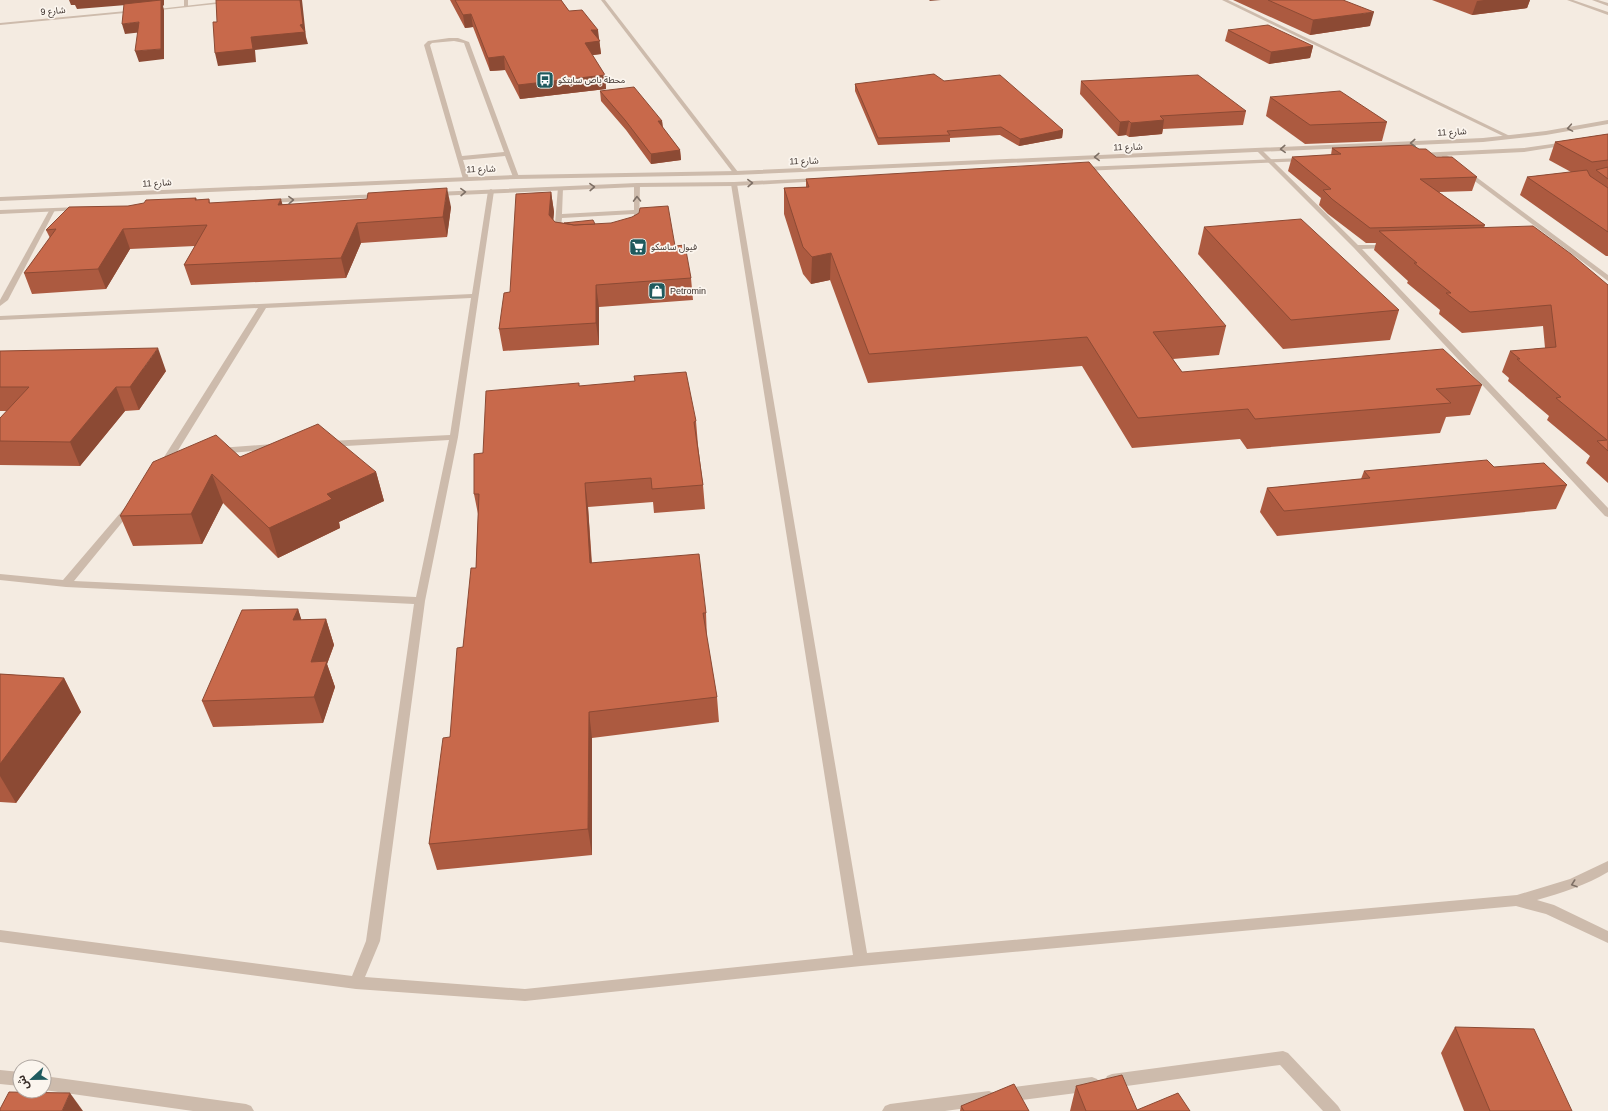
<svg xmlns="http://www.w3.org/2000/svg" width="1608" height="1111" font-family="Helvetica,'Noto Sans Arabic',sans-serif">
  <rect width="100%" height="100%" fill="#f4ebe1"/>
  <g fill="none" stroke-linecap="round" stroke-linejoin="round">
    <g fill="#cdbbac" fill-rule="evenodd">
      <path d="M449,38H458L469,42L519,177L518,178L513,177L505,156L463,160L469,179L466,181L463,179L424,45L428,41ZM454,41L464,43L504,152L462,156L430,45L432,43Z"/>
      <polygon points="637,183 640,185 639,228 634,227 634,214 562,218 560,236 557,238 554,236 558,187 563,188 562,214 634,210 634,185"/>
    </g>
    <g fill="#cdbbac" fill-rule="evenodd">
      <polygon points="184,0 188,0 188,7 184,6"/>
      <polygon points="601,0 605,0 738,172 738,174 734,174"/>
      <polygon points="1222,0 1228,0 1512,137 1507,138"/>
      <polygon points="1257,149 1261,149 1358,245 1390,245 1392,246 1388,248 1362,249 1608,508 1608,517 1605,516 1354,248 1257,151"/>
      <polygon points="1440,153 1444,153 1608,275 1608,281 1440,155"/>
      <path d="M734,182L737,184L867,953L1517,895L1570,879L1608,861V872C1586,885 1562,893 1537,900L1554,905L1608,931V943L1546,914L1516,906L861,966L525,1001L356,989L0,942V930L352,976L366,941L414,604L66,587L0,580V574L63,580L127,505H133L135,507L133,509L74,581L416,597L449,440L329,447L325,444L329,441L450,435L471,298L266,308L169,465L164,468L159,465L258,308L0,320V316L472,294L488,191L491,189L494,191L458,437L425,601L380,941L365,977L525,989L853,955L731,184Z"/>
      <polygon points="50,209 55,210 8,300 0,306 0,300"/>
      <polygon points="273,444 276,445 277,447 276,449 219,454 214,451 219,448"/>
      <polygon points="1283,1051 1288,1053 1338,1106 1341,1111 1323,1111 1280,1065 1112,1088 1107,1086 1105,1081 1107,1076 1112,1074"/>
      <polygon points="0,1070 20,1072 20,1086 0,1084"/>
      <polygon points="44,1076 246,1104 251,1106 254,1111 193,1111 44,1090"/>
      <polygon points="1092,1077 1097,1079 1100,1084 1097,1089 1092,1091 1007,1102 1002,1100 999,1095 1002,1090 1007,1088"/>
      <polygon points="989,1091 994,1093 997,1098 994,1103 989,1105 945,1111 882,1111 885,1106 890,1104"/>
    </g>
    <g fill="#cdbbac" fill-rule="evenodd">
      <polygon points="237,0 253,0 151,11 149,10"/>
      <polygon points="1567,0 1573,0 1608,12 1608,15"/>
      <polygon points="1592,0 1598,0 1608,3 1608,6"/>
      <polygon points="137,10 135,12 0,25 0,23"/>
      <polygon points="1608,120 1608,124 1546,135 1483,142 736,175 516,179 0,201 0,197 516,175 736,171 1483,138 1546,131"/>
      <polygon points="1566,142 1568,143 1568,145 1524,152 1419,157 1416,155 1419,153 1524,148"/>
      <polygon points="1303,158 1305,159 1305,161 1083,171 1080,169 1083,167"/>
      <polygon points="819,178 822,180 821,181 734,186 637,187 436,196 433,194 436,192 637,183 734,182"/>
      <polygon points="380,194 382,195 382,197 268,203 265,201 268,199"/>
      <polygon points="80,207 83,209 82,210 0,214 0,210"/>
    </g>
  </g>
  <g fill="#ac5a40">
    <polygon points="450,0 561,0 569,11 599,40 601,54 592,55 605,75 606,89 520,99 505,70 490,71 473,27 465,28"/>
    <polygon points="1233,0 1343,0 1370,26 1310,35"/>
    <polygon points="1432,0 1530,0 1527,8 1472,15"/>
    <polygon points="1228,30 1313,46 1310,58 1269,64 1225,41"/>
    <polygon points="944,81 1063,130 1062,138 1019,146 1000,135 950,138 950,142 878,145 855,91 855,84"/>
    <polygon points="1081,81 1246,111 1243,125 1163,129 1162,134 1129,137 1126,135 1118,136 1080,94"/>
    <polygon points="600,91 662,121 663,128 680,150 681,160 651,164 626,130 601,101"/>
    <polygon points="1270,97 1387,122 1382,141 1305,144 1266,116"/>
    <polygon points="1608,134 1608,256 1606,256 1520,195 1527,177 1571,172 1549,160 1555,142"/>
    <polygon points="1332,148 1419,149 1477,177 1472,191 1439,192 1485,225 1484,228 1608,285 1608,483 1586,463 1590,456 1547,420 1549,416 1508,381 1509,378 1502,372 1510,351 1545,348 1543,326 1462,333 1439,314 1440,310 1407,283 1408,281 1374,250 1376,243 1366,243 1328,214 1319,205 1321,198 1288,171 1292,157 1331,155"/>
    <polygon points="806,179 1226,326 1219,355 1173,359 1182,372 1482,385 1470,415 1446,417 1440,433 1247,449 1240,439 1132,448 1082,366 868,383 830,280 811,284 803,274 784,214 784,188 806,187"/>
    <polygon points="551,192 554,212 553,220 555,222 564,223 595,224 675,246 691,278 693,300 599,307 599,345 503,351 499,329 510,292"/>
    <polygon points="196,198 197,200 209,199 210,203 451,207 447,237 361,243 346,278 191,285 184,265 195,246 130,249 106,289 32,294 24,273 50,238 46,230 128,206"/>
    <polygon points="1204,227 1399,310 1390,340 1283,349 1198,254"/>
    <polygon points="0,351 166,371 139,410 125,411 80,466 0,465 0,418 7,411 0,411"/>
    <polygon points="580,386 696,421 698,445 703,485 705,509 654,513 653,502 588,507 592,563 706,613 707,639 717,697 719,722 592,738 592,855 437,870 429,844 450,737 463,647 476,568 478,514 474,494 483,453"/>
    <polygon points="240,457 376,472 384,501 339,522 340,528 278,558 223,503 202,544 133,546 120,516"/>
    <polygon points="1494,467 1567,485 1556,509 1277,536 1260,512 1267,488 1361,479 1364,471"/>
    <polygon points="298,609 301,620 326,619 334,645 327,664 335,687 323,723 213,727 202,701"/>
    <polygon points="0,674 64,678 81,712 16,803 0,802"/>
    <polygon points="1455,1027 1572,1111 1464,1111 1441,1053"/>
    <polygon points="1076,1086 1137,1110 1190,1111 1070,1111"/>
    <polygon points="961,1106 1029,1111 960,1111"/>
  </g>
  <g fill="#8c4a34">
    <polygon points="69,0 164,0 164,5 163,6 164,10 164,59 139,62 135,51 161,49 126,5 77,9 75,5 71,5"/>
    <polygon points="300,0 302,0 306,37 308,44 255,50 256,62 218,66 215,53 251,37 300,25"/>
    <polygon points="930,0 941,0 929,1"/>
    <polygon points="1484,0 1530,0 1527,8 1472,15 1477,1"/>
    <polygon points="1374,12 1370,26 1310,35 1313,20"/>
    <polygon points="471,14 473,27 465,28 463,15"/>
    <polygon points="139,22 143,32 125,34 122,24"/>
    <polygon points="591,30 598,30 601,54 586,56 585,43"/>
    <polygon points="1313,46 1310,58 1269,64 1271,52"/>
    <polygon points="504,56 505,70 490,71 488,58"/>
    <polygon points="605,75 606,89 520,99 518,85"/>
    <polygon points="1164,120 1162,134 1129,137 1131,123"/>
    <polygon points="658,121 662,121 663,130"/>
    <polygon points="1129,121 1126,135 1118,136 1120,122"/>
    <polygon points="1063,130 1062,138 1019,146 1020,139"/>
    <polygon points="680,150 681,160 651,164 651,154"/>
    <polygon points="447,188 451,207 447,237 443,217"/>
    <polygon points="551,192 554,212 552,235 549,215"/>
    <polygon points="281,199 286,218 278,205"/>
    <polygon points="357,223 361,243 346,278 341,258"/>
    <polygon points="123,229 130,249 106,289 98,269"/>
    <polygon points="831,253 830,280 811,284 812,257"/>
    <polygon points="596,285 599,307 599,345 596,323"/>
    <polygon points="158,348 166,371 139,410 130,387"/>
    <polygon points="116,387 125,411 80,466 70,442"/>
    <polygon points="376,472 384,501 339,522 340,528 278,558 269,528 327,494"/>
    <polygon points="212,474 223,503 202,544 191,514"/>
    <polygon points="585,483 588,507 593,588 590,563"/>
    <polygon points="298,609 306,634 293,620"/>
    <polygon points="326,619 334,645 327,664 335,687 323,723 314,697 311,662"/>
    <polygon points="64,678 81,712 16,803 0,776 0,764"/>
    <polygon points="589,712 592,738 592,855 588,829"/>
    <polygon points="70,1093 83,1111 62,1111"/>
  </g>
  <g fill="#c8694b" stroke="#8c4a34">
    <polygon points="161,0 161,49 135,51 139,22 122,24 124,4"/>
    <polygon points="216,0 300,0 303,24 300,25 305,32 251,37 253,49 215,53 213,22 217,22"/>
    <polygon points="455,0 561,0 569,11 582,10 598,30 591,30 600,41 585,43 605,75 518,85 504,56 488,58 471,14 463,15"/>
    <polygon points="1268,0 1343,0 1374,12 1313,20"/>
    <polygon points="1268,25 1313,46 1271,52 1228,30"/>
    <polygon points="934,74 944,81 1000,75 1063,130 1020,139 1001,127 947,131 950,135 878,138 855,84"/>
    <polygon points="1198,75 1246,111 1160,116 1164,120 1131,123 1129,121 1120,122 1081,81"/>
    <polygon points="634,87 662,121 658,121 680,150 651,154 625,120 600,91"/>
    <polygon points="1340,91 1387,122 1310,125 1270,97"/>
    <polygon points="1608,134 1608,160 1592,162 1555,142"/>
    <polygon points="1412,145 1419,149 1426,149 1436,157 1452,157 1477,177 1420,179 1485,225 1370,228 1332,199 1323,190 1331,189 1292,157 1341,154 1332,148"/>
    <polygon points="1089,162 1226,326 1153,332 1182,372 1443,349 1482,385 1436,389 1451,403 1255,419 1248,409 1138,418 1087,337 869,354 831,253 812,257 803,247 784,188 809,187 806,179"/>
    <polygon points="1608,167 1608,179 1596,170"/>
    <polygon points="1587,170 1590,176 1608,188 1608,232 1527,177"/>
    <polygon points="447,188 443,217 357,223 341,258 184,265 207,225 123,229 98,269 24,273 56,229 46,230 69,207 128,206 144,203 146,200 196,198 195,200 209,199 209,203 281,199 278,205 367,199 368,193"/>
    <polygon points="551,192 549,215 555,222 574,225 611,223 632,217 639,213 640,208 668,206 675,246 685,245 691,278 596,285 596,323 499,329 504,293 510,292 516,194"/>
    <polygon points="1301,219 1399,310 1291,320 1204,227"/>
    <polygon points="593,220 595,224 574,225 564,223"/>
    <polygon points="1533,226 1571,254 1608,285 1608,451 1597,441 1607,440 1556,398 1561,397 1517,359 1520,359 1510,351 1556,347 1551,305 1470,312 1446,293 1451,293 1414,263 1417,263 1379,231"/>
    <polygon points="158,348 130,387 116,387 70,442 0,441 0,418 29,387 0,387 0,351"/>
    <polygon points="686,372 696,421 694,422 703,485 652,489 651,478 585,483 590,563 699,554 706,613 703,613 717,697 589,712 588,829 429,844 443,738 450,737 457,648 463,647 471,568 476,568 479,494 474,494 474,454 483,453 486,391 579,383 579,386 635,381 634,376"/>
    <polygon points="318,424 376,472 327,494 332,499 269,528 212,474 191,514 120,516 153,462 216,435 240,457"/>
    <polygon points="1487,460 1494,467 1544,463 1567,485 1284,511 1267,488 1370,478 1364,471"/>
    <polygon points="298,609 293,620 326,619 311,662 327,661 314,697 202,701 242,610"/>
    <polygon points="0,674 64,678 0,764"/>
    <polygon points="1455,1027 1534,1029 1572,1111 1490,1111"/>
    <polygon points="1122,1075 1137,1110 1178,1093 1190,1111 1086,1111 1076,1086"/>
    <polygon points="1014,1084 1029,1111 964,1111 961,1106"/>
    <polygon points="9,1092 70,1093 62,1111 0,1111 0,1109"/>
  </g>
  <defs><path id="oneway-chevron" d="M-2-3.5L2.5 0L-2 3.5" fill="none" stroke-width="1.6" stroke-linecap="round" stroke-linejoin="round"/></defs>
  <g stroke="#7d6f65">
    <use href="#oneway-chevron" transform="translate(1570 128) rotate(170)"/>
    <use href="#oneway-chevron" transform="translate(1413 143) rotate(177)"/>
    <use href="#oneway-chevron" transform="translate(1283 149) rotate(177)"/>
    <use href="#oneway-chevron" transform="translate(1097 157) rotate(178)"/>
    <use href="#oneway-chevron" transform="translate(750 183) rotate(-2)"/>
    <use href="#oneway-chevron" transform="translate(592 187) rotate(-2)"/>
    <use href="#oneway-chevron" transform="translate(463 192) rotate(-2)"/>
    <use href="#oneway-chevron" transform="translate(637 199) rotate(-91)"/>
    <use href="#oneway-chevron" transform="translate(291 200) rotate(-2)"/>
    <use href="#oneway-chevron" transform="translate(1574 884) rotate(161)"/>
  </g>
  <defs>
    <symbol id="bus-square" viewBox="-11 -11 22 22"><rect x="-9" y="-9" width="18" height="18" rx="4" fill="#1f5a5e" stroke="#fbf5ee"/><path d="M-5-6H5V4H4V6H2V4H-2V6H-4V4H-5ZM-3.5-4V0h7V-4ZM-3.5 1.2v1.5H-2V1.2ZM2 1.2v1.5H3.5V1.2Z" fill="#fff"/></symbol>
    <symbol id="supermarket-square" viewBox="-11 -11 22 22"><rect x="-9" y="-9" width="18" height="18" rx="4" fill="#1f5a5e" stroke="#fbf5ee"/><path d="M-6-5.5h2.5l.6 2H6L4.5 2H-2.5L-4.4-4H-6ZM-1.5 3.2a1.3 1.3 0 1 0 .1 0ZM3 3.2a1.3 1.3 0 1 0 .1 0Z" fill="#fff"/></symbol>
    <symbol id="shop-square" viewBox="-11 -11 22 22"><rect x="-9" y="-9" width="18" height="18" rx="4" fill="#1f5a5e" stroke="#fbf5ee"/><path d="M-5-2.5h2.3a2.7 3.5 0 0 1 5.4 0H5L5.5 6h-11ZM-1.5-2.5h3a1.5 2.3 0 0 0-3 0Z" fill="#fff"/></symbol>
  </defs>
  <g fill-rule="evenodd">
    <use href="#bus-square" x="535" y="70" width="20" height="20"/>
    <use href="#supermarket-square" x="628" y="237" width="20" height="20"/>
    <use href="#shop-square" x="647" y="281" width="20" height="20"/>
  </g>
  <g text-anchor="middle" stroke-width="3.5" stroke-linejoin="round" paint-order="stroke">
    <g font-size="9" fill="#3b302b" stroke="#fbf5ee">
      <text transform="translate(53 11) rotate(-5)" y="3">شارع 9</text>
      <text transform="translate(1452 132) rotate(-3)" y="3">شارع 11</text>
      <text transform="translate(1128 147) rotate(-2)" y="3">شارع 11</text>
      <text transform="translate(804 161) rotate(-2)" y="3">شارع 11</text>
      <text transform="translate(481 169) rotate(-2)" y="3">شارع 11</text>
      <text transform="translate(157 183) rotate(-3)" y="3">شارع 11</text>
    </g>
    <g font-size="9" fill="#3b302b" stroke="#fbf5ee" text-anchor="start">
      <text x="558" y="83">محطة باص سابتكو</text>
      <text x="651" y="250">فيول ساسكو</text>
      <text x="670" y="294">Petromin</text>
    </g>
  </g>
  <g transform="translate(32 1079) rotate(248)"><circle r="19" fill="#fbf5ee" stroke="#aea6a0"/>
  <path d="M0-3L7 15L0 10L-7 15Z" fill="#1f5a5e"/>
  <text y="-6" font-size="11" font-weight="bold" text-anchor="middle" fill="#3b302b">ش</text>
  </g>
</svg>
